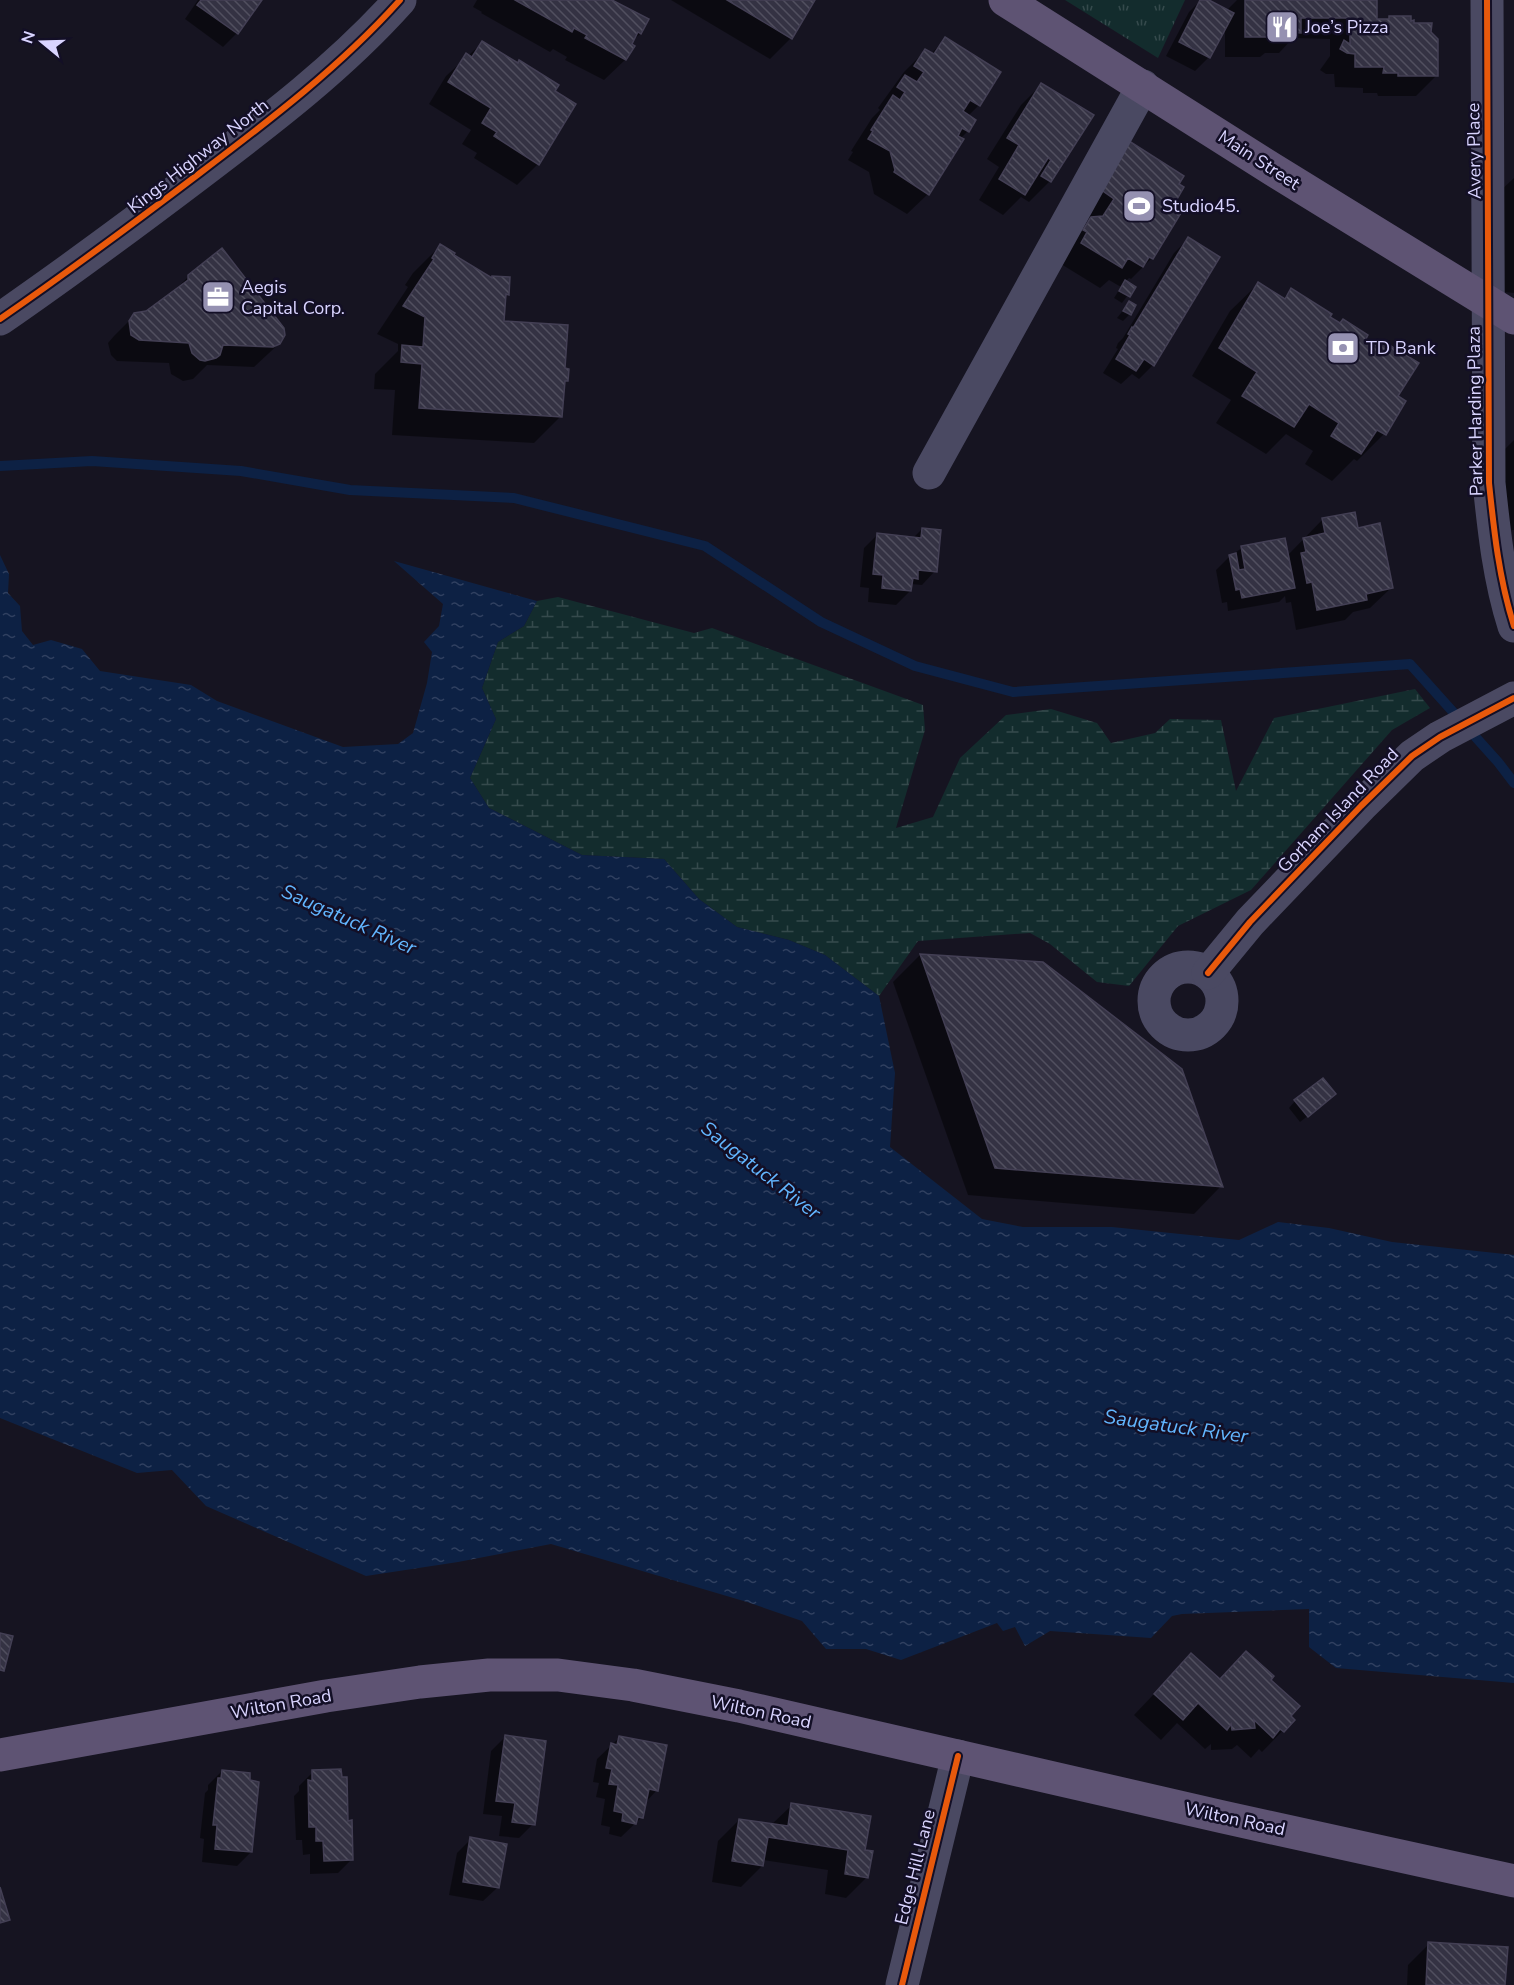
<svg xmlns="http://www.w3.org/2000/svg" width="1514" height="1985" font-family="'Nunito Sans',sans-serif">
  <defs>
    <pattern id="grass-tufts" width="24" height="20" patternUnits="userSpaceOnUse" patternTransform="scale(1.5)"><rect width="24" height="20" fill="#132c2d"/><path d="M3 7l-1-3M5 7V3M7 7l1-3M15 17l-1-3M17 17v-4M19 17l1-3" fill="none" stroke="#354a4c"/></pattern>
    <pattern id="wetland-marsh" width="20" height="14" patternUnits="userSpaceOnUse" patternTransform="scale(1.5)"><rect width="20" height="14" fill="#132c2d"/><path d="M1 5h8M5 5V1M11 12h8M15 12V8" fill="none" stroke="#354a4c"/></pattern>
    <pattern id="water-ripples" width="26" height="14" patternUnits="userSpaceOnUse" patternTransform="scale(1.5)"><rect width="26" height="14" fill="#0d2144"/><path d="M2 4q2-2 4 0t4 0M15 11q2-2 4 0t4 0" fill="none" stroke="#304060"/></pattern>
    <pattern id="building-back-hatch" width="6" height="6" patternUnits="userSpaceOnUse" patternTransform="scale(1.5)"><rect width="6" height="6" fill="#343243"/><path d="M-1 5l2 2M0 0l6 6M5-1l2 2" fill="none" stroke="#514f5f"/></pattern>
  </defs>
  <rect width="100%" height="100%" fill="#161421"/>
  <polygon fill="url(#grass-tufts)" points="1065,0 1185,0 1158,58"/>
  <polygon fill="url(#wetland-marsh)" points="558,597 694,633 712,628 923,705 925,730 896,828 933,817 960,758 1006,715 1051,709 1097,723 1111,743 1155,733 1170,719 1221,720 1236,791 1274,718 1415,689 1430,708 1392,730 1251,890 1178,926 1129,986 1097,982 1050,944 1030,933 918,941 879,996 825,955 789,940 737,927 699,899 664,859 582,855 489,808 470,778 496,719 482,688 498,642 524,626 537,601"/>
  <polygon fill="url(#water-ripples)" points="0,555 9,574 8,593 20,606 22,631 33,645 51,640 82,649 100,671 191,685 217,701 343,747 398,744 413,733 427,683 432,652 424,642 439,626 443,604 394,561 537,601 524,626 498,642 482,688 496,719 470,778 489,808 582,855 664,859 699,899 737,927 789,940 825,955 879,996 895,1073 890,1147 982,1219 1023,1227 1112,1227 1239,1240 1278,1222 1329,1228 1392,1242 1514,1255 1514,1683 1336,1668 1309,1647 1309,1609 1182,1614 1172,1616 1151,1638 1050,1631 1025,1646 1015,1627 1003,1631 997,1623 901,1660 866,1649 826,1649 802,1621 747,1602 551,1544 458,1562 366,1576 206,1506 172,1470 137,1473 0,1418"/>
  <g fill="#0007">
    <polygon points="198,0 260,0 237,33 223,47 185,19"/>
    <polygon points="477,0 609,0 647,20 640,34 631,42 625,60 604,80 565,60 567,57 553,49 550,52 481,13 482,12 473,7"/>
    <polygon points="671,0 813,0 791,38 770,59"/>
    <polygon points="1201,0 1206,0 1226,11 1237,0 1376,0 1376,21 1386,21 1389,18 1409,22 1430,33 1437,75 1416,96 1378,96 1377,93 1363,93 1363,88 1335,87 1334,74 1326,74 1320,70 1330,56 1330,39 1293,38 1279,53 1265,53 1260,57 1225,57 1225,27 1209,57 1195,71 1166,56 1189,12"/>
    <polygon points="945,39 979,105 968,116 968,131 960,139 928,194 907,214 874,194 869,172 848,160 853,152 851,151 872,118 880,110 878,108 904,72 925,51 931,54"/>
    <polygon points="482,43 553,92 538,164 517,185 474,158 477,153 462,144 471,130 429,104 446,76"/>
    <polygon points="1042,84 1092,115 1050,181 1029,202 1021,197 1003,215 979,200 999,167 987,159 1021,105"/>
    <polygon points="1109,164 1179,214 1152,258 1131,279 1129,278 1125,282 1134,287 1122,303 1114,298 1121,287 1109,280 1100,288 1061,264 1070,239 1091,218 1080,211"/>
    <polygon points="1514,178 1514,293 1504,292 1500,191"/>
    <polygon points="1188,239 1153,365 1139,379 1132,374 1121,384 1103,373 1118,349 1116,348 1118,343 1123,338 1174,253"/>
    <polygon points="440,246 452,255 491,279 493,277 507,294 504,297 503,323 564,370 567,381 563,384 561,416 534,443 392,435 395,390 374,389 375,374 398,351 398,344 377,334 408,287 405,285 413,273"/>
    <polygon points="189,276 284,335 283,340 254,367 207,365 193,379 183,381 171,374 169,363 117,361 111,355 108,343 114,336 135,315 147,312 167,298"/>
    <polygon points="1258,284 1283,299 1291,290 1328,317 1365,340 1384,434 1357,461 1354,459 1332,481 1305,464 1313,451 1286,434 1266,454 1216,423 1231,400 1192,376 1230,311"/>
    <polygon points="1129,303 1134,305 1129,315 1123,321 1117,318"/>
    <polygon points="1514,440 1514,530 1507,530 1503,451"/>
    <polygon points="1323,519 1357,530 1391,588 1370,608 1353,612 1345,620 1296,630 1291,602 1286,603 1285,596 1279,602 1228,611 1227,602 1222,603 1216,570 1230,556 1242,548 1287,556"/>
    <polygon points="922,529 935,571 922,585 910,584 910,591 896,605 868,602 869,588 860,587 864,548 878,534 913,538"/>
    <polygon points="920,955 1043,964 1221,1186 1194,1214 968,1195 893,982"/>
    <polygon points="1295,1101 1327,1101 1300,1122 1289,1108"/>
    <polygon points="1191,1655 1219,1680 1269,1680 1289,1716 1293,1720 1262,1752 1259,1749 1251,1758 1237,1745 1232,1749 1211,1750 1211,1744 1205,1749 1177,1723 1161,1740 1134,1715"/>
    <polygon points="505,1737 533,1824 519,1838 499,1836 502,1816 483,1814 491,1751"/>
    <polygon points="620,1737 657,1790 645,1803 642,1817 621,1837 609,1834 610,1827 601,1825 605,1799 596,1797 599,1783 593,1782 597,1759"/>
    <polygon points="222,1771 251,1852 237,1866 202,1862 204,1839 200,1838 205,1793 208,1790 208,1785"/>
    <polygon points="313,1772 352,1859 338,1873 310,1874 310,1854 303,1855 302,1840 296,1840 294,1796 299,1791 299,1786"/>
    <polygon points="792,1805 864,1852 867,1877 846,1898 825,1894 828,1870 763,1860 762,1866 741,1887 712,1882 718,1841 739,1820 771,1825"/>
    <polygon points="471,1839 497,1888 483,1901 449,1895 457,1853"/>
    <polygon points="1429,1944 1504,1985 1407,1985 1408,1965"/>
  </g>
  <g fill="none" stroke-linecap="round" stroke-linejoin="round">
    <polyline stroke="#0d2144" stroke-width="10" points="0,466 92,461 241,471 350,490 514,498 705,546 821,622 915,666 1013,692 1410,664 1498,762 1514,783"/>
  </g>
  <g fill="url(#building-back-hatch)" stroke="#433f54" stroke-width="1.5">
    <polygon points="201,0 262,0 238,34 197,5"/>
    <polygon points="515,0 612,0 649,19 641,34 638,32 632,44 635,46 626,60 585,38 587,35 574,28 572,32"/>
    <polygon points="727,0 815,0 792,39"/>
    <polygon points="1200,0 1209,0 1234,13 1210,58 1179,42"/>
    <polygon points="1245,0 1377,0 1377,19 1389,19 1389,16 1411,16 1411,21 1414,20 1414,23 1432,23 1431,32 1438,39 1438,76 1398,76 1398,73 1383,73 1384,67 1355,67 1355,54 1347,53 1340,49 1344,40 1350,44 1350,18 1301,18 1301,33 1283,32 1283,37 1245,37"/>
    <polygon points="945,37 1001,72 980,106 970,100 963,111 976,120 969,132 962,128 958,136 964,139 929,195 894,172 895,170 890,151 868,139 873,131 871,130 893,95 900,100 905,92 897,87 905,75 917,82 924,72 914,66 925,49 934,54"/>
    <polygon points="482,41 518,63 519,60 559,85 555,91 576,104 539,165 494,136 497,132 482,123 491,108 448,82 466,53 472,57"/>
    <polygon points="1041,83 1094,115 1051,182 1041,176 1051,160 1048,158 1025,195 999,179 1019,145 1007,138"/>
    <polygon points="1129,141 1184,176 1179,184 1184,187 1172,208 1181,213 1153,259 1149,257 1143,267 1128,258 1122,268 1081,243 1087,232 1083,230 1091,217 1103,216 1114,199 1100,189"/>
    <polygon points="1188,237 1220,257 1154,366 1144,359 1136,371 1116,359 1130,335 1128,334 1132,327 1133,328"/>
    <polygon points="440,244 455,253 454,255 492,278 492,276 510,277 509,295 506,294 504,321 568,325 565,368 569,369 568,381 565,381 562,417 419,408 422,364 401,362 402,345 423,347 425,317 403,306 434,259 432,258"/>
    <polygon points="222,248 284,328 285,335 280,344 273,347 223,345 220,355 216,358 205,361 200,360 192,353 189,343 139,340 131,335 129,321 134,313 146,311 188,280 188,275"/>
    <polygon points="1125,280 1136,287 1130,297 1119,291"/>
    <polygon points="1258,282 1285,299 1291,288 1332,314 1330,317 1340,323 1343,319 1368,335 1366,339 1377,346 1381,340 1419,363 1398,396 1406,401 1386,435 1377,430 1361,454 1331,436 1339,423 1309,404 1294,427 1242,396 1257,372 1219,348"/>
    <polygon points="1129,301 1136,305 1131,315 1123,311"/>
    <polygon points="1355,512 1358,528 1380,523 1393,588 1366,594 1367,600 1317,610 1312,582 1307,583 1301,553 1306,552 1303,538 1325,533 1322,518"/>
    <polygon points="922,528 941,530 937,572 918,570 918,579 913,578 911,591 882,588 883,575 873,574 877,533 921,538"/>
    <polygon points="1285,538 1295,588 1242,598 1240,589 1236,590 1229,555 1236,553 1239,570 1245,569 1241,546"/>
    <polygon points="920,954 1043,962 1182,1069 1223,1187 995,1168"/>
    <polygon points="1323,1078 1336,1094 1308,1117 1294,1100"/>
    <polygon points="0,1633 13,1636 4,1671 0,1670"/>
    <polygon points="1246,1651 1274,1676 1271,1680 1300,1706 1291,1716 1295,1720 1284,1732 1280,1729 1273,1738 1254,1720 1255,1728 1232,1730 1231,1724 1227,1730 1198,1703 1183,1720 1154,1694 1191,1653 1220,1679"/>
    <polygon points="505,1735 546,1741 535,1825 512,1822 515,1803 496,1801"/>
    <polygon points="619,1736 667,1745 658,1791 649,1789 643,1818 638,1817 636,1824 622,1821 623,1813 614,1811 618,1785 609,1784 612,1769 606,1768 611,1743 617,1745"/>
    <polygon points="341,1769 342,1777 347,1777 348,1821 352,1820 353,1860 324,1861 323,1841 316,1841 316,1827 309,1827 308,1780 312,1781 312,1770"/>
    <polygon points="222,1770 250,1773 250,1780 259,1782 252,1852 215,1849 217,1825 213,1825 218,1778 221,1778"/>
    <polygon points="791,1803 871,1816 865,1850 873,1851 868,1878 845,1874 848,1850 768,1837 763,1866 732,1861 739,1819 788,1826"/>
    <polygon points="470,1837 507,1844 499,1888 463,1882"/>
    <polygon points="0,1887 10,1920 0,1923"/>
    <polygon points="1428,1942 1508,1947 1505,1985 1426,1985"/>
  </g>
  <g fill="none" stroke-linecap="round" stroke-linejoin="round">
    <g stroke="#4a4962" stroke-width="33">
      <path d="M1487,0L1489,483C1494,531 1499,579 1514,626"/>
      <path d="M0,319C68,272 134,223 200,173C270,120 341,66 400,0"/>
      <polyline points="929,473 1143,86"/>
      <circle cx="1188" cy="1001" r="34"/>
      <polyline points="1208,973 1250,922 1361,806 1412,756 1440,737 1514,698"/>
      <polyline points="902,1985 958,1756"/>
    </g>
    <g stroke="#5e5373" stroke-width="33">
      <polyline points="1005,0 1272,169 1514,318"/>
      <polyline points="0,1755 326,1696 420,1682 489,1675 558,1675 633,1685 739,1706 1223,1817 1514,1881"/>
    </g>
    <defs>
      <g id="cycleway">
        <path d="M1487,0L1489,483C1494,531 1499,579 1514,626"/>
        <path d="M0,319C68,272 134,223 200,173C270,120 341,66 400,0"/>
        <polyline points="1208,973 1250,922 1361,806 1412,756 1440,737 1514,698"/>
        <polyline points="902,1985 958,1756"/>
      </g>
    </defs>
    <use href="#cycleway" stroke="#130f26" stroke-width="10"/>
    <use href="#cycleway" stroke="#e8590c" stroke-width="6"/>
  </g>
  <defs>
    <symbol id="restaurant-square" viewBox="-11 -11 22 22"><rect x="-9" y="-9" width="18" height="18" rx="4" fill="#9591b1" stroke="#130f26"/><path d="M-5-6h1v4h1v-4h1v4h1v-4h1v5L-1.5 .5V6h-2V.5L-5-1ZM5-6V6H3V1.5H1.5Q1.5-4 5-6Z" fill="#fff"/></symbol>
    <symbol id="stadium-square" viewBox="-11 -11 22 22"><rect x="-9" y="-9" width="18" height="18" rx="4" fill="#9591b1" stroke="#130f26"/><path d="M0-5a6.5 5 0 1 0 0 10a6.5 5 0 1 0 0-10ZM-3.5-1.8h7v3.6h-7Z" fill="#fff"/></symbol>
    <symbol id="office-square" viewBox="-11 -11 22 22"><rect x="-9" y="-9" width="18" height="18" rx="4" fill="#9591b1" stroke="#130f26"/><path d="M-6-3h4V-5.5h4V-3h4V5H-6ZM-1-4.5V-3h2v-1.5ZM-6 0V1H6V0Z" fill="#fff"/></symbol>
    <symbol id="bank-square" viewBox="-11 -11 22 22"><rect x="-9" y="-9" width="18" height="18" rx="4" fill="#9591b1" stroke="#130f26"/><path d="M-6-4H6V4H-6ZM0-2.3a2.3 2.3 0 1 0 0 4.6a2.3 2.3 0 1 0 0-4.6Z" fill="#fff"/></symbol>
  </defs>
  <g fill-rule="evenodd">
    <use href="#restaurant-square" x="1263" y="8" width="38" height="38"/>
    <use href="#stadium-square" x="1120" y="187" width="38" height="38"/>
    <use href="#office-square" x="199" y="278" width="38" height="38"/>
    <use href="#bank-square" x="1324" y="329" width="38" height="38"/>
  </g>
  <g text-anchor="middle" stroke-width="5" stroke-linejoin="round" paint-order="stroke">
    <g font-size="18" fill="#d9d4ff" stroke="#130f26" text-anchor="start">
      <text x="1305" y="33">Joe’s Pizza</text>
      <text x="1162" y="212">Studio45.</text>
      <text x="241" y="293">Aegis<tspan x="241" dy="21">Capital Corp.</tspan></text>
      <text x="1366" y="354">TD Bank</text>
    </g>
    <g font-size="18" fill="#d9d4ff" stroke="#130f26">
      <text transform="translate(1474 151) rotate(-91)" y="6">Avery Place</text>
      <text transform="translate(198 156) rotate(-38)" y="6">Kings Highway North</text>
      <text transform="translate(1259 160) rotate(33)" y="6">Main Street</text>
      <text transform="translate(1475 411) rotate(-91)" y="6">Parker Harding Plaza</text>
      <text transform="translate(1338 810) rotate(-46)" y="6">Gorham Island Road</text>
      <text transform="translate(281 1704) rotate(-10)" y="6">Wilton Road</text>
      <text transform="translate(761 1712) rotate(12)" y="6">Wilton Road</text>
      <text transform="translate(1235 1819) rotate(12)" y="6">Wilton Road</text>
      <text transform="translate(915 1867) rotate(-76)" y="6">Edge Hill Lane</text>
    </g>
    <g font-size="20" font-style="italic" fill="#62b6ff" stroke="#130f26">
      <text transform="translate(349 919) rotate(24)" y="7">Saugatuck River</text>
      <text transform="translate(761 1170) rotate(38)" y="7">Saugatuck River</text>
      <text transform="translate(1176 1426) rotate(8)" y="7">Saugatuck River</text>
    </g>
  </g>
  <g transform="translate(42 42) rotate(289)" stroke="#130f26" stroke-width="4.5" paint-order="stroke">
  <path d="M0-4.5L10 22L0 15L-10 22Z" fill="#d9d4ff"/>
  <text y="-9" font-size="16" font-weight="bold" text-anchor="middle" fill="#d9d4ff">N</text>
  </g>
</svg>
